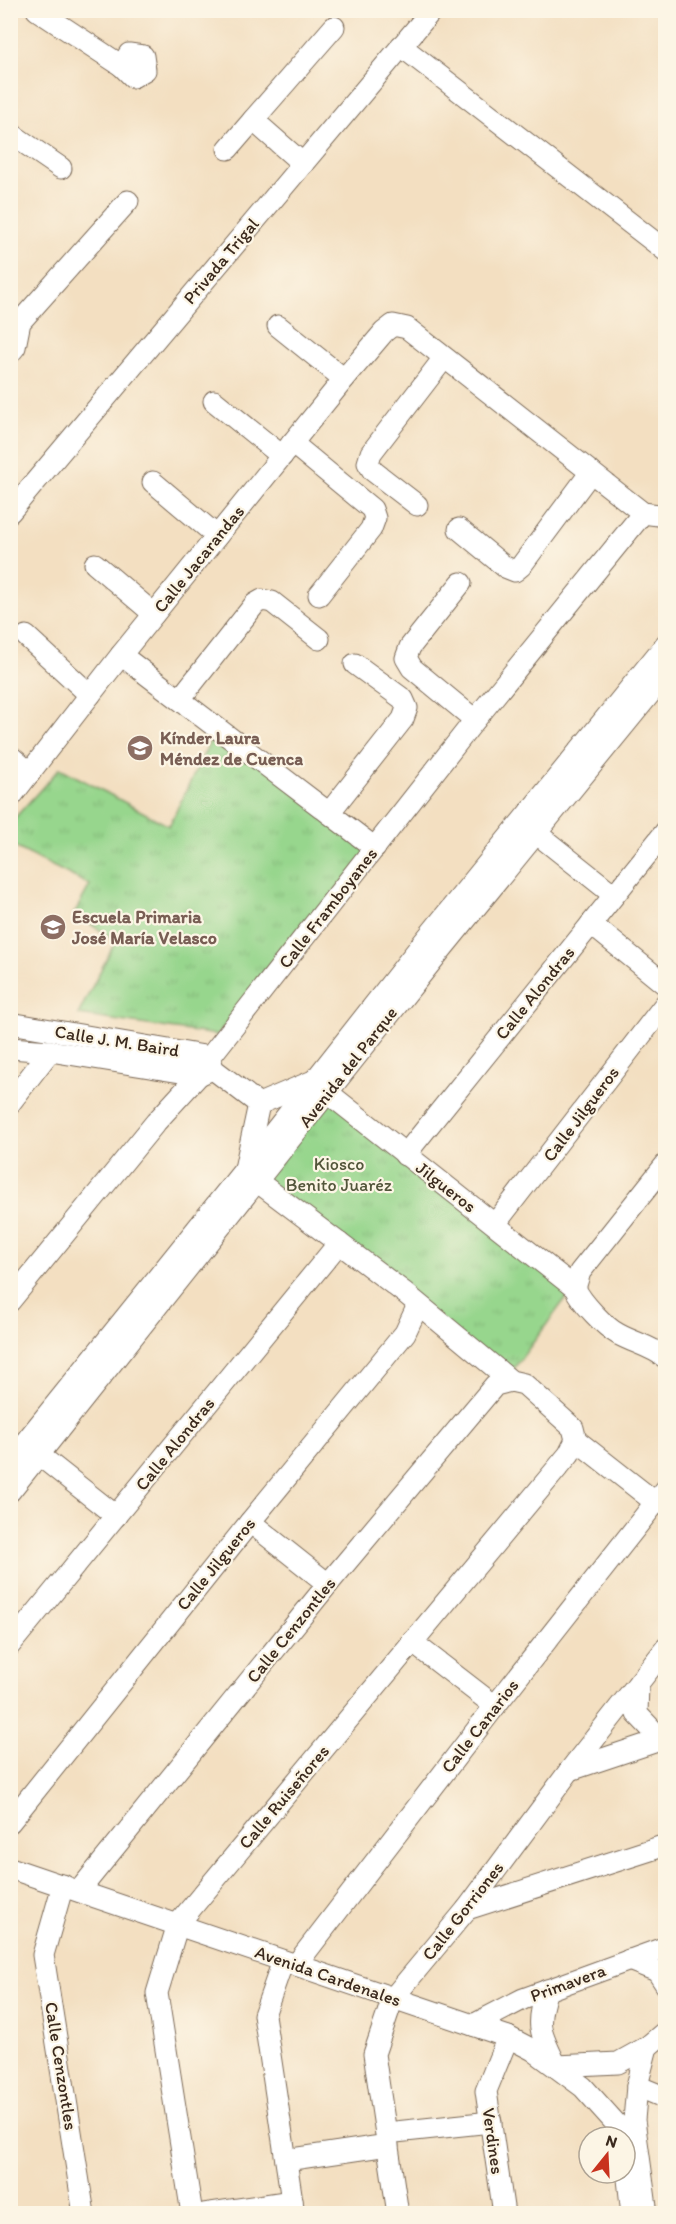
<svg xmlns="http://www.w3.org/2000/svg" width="676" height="2224" font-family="Itim,sans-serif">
  <defs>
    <pattern id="grass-tufts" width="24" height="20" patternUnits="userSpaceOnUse" patternTransform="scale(1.5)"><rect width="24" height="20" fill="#97d68d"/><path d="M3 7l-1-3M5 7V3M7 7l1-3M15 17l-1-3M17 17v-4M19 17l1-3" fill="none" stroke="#83b879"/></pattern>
  </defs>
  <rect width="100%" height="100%" fill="#fcf5e5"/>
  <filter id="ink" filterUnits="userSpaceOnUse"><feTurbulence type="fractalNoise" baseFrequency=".0167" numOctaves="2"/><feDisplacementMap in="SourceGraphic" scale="12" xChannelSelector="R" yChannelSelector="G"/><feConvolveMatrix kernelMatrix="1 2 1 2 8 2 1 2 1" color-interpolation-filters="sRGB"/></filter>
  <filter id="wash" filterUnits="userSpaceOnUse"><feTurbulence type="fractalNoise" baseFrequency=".008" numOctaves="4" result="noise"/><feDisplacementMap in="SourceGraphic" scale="24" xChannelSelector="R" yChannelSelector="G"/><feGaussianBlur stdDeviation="1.35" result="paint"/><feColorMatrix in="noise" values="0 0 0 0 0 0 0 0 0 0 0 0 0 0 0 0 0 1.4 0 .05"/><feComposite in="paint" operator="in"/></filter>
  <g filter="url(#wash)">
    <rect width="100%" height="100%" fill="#f3dfc1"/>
    <g fill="url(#grass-tufts)" stroke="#698056" stroke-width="1.5">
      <polygon points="216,729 375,848 217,1035 78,1015 116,940 74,914 90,885 11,845 11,822 60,768 169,826"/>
      <polygon points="327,1093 572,1290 507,1378 259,1182"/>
    </g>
  </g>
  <g filter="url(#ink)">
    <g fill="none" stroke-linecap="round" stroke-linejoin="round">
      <defs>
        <g id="minor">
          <polyline points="37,10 122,66"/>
          <polyline points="401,46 666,251"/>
          <polygon points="129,54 143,56 145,70 133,77 122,66"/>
          <polyline points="10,133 61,168"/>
          <polyline points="228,149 253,120"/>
          <polyline points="303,164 253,120 334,27"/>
          <polyline points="278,326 344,379"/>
          <polyline points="10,353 15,347 20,322 128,201"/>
          <polyline points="214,401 282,456"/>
          <polyline points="292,443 372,509 375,518 371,529 319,595"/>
          <polyline points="153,482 217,536"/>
          <polyline points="417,505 373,471 368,463 371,453 444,358"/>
          <polyline points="10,512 432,10"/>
          <polyline points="459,529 505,567 515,571 521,566 591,472"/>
          <polyline points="95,564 154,614"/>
          <polyline points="461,583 410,647 406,658 412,668 475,720"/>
          <polyline points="26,636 90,695"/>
          <polyline points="121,655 375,848"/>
          <polyline points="180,699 255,604 262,600 272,602 319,639"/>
          <polyline points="10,756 30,773"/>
          <polyline points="10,798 121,655 344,379 384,332 393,325 407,328 643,513 666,516"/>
          <polyline points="329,813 403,719 407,708 403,699 355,664"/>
          <polyline points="536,833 614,895"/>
          <polyline points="591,924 666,985"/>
          <polyline points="10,1023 210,1057 213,1069 259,1104"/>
          <polyline points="10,1048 50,1051 199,1075 208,1071"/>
          <polyline points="10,1103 50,1051"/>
          <polyline points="259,1104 245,1169 258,1182 405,1293 511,1381 524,1384 573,1428 576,1440 655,1502"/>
          <path d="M259,1104L313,1081L575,1288C581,1302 605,1327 618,1334C634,1343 651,1346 666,1358"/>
          <polyline points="405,1155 666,831"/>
          <polyline points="495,1224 666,1003"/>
          <polyline points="575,1288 580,1272 666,1164"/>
          <polyline points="10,1301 156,1122 199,1075 210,1057 475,720 643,513"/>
          <polyline points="39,1455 116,1516"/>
          <polyline points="10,1461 245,1169 422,944 666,644"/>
          <polyline points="10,1491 436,956 666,674"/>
          <polyline points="250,1522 328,1584"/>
          <polyline points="412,1642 495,1706"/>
          <polyline points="10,1645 339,1243"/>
          <polyline points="638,1684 637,1714 661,1739"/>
          <polyline points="570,1770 666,1738"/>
          <polyline points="10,1822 250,1522 405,1333 418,1305"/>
          <polyline points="10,1868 508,2037 533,2050 583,2087 620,2128 622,2137"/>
          <polyline points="63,1885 43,1955 84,2214"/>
          <polyline points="79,1891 328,1584 495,1385 511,1381"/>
          <polyline points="467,1909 666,1845"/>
          <polyline points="629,1960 657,1971 666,1985"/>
          <polyline points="283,1961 264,2015 294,2214"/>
          <polyline points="296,1965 495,1706 666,1489"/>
          <path d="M547,1990C536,2024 539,2031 555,2063"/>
          <polyline points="473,2025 523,1999 666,1947"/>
          <polyline points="557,2066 618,2063 647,2047 666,2031"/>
          <polyline points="637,2086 666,2098"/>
          <polyline points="386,2133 491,2122"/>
          <polyline points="286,2160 388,2145"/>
          <polyline points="628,2179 632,2214"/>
          <polyline points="192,2214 157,1993 178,1924 569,1454 576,1440"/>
          <polyline points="204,2214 292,2201"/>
          <polyline points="398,2214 374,2054 393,1998 467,1909 570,1770 666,1648"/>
          <polyline points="504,2214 486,2091 508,2037"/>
          <polyline points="647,2214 634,2120 637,2086 647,2047"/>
        </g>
      </defs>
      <use href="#minor" stroke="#7b6957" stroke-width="23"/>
      <use href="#minor" stroke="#fff" stroke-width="21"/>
    </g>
  </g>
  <defs>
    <symbol id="school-disc" viewBox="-11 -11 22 22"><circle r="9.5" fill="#8d6e63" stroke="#fcf5e5"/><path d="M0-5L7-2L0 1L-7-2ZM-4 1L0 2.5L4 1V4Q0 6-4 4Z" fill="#fff"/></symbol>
  </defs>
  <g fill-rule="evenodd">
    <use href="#school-disc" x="125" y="733" width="30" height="30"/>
    <use href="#school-disc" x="38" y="912" width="30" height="30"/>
  </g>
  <g text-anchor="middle" stroke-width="4.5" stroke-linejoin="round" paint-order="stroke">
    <g font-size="18" fill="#3b2a1e" stroke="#fcf5e5">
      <text transform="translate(221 261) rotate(-50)" y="6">Privada Trigal</text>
      <text transform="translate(199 559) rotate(-51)" y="6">Calle Jacarandas</text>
      <text transform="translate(328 908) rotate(-52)" y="6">Calle Framboyanes</text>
      <text transform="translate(535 993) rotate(-51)" y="6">Calle Alondras</text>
      <text transform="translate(117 1041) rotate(9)" y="6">Calle J. M. Baird</text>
      <text transform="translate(348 1067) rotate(-52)" y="6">Avenida del Parque</text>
      <text transform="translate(581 1114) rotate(-53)" y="6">Calle Jilgueros</text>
      <text transform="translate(446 1187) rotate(38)" y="6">Jilgueros</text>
      <text transform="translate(175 1444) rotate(-51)" y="6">Calle Alondras</text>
      <text transform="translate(216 1564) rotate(-51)" y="6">Calle Jilgueros</text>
      <text transform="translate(291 1630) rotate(-51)" y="6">Calle Cenzontles</text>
      <text transform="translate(480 1726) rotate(-52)" y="6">Calle Canarios</text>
      <text transform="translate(284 1797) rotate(-50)" y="6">Calle Ruiseñores</text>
      <text transform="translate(463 1911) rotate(-52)" y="6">Calle Gorriones</text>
      <text transform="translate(328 1976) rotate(19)" y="6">Avenida Cardenales</text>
      <text transform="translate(568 1983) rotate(-20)" y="6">Primavera</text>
      <text transform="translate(61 2066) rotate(81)" y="6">Calle Cenzontles</text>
      <text transform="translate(493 2141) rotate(82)" y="6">Verdines</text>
    </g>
    <g font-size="18" font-weight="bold" fill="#785e54" stroke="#fcf5e5" text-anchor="start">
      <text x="160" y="744">Kínder Laura<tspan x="160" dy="21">Méndez de Cuenca</tspan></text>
      <text x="72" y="923">Escuela Primaria<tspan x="72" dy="21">José María Velasco</tspan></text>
    </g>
    <g font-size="18" fill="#52553a" stroke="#fcf5e5">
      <text x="339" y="1170">Kiosco<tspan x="339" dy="21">Benito Juaréz</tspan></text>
    </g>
  </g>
  <rect width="676" height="2224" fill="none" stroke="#fcf5e5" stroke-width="36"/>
  <g transform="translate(607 2155) rotate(18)"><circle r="28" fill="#fcf5e5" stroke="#afa495" stroke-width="1.5"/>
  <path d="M0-4.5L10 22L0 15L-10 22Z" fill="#c8321e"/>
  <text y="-9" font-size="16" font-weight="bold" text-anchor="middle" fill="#3b2a1e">N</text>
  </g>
</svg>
